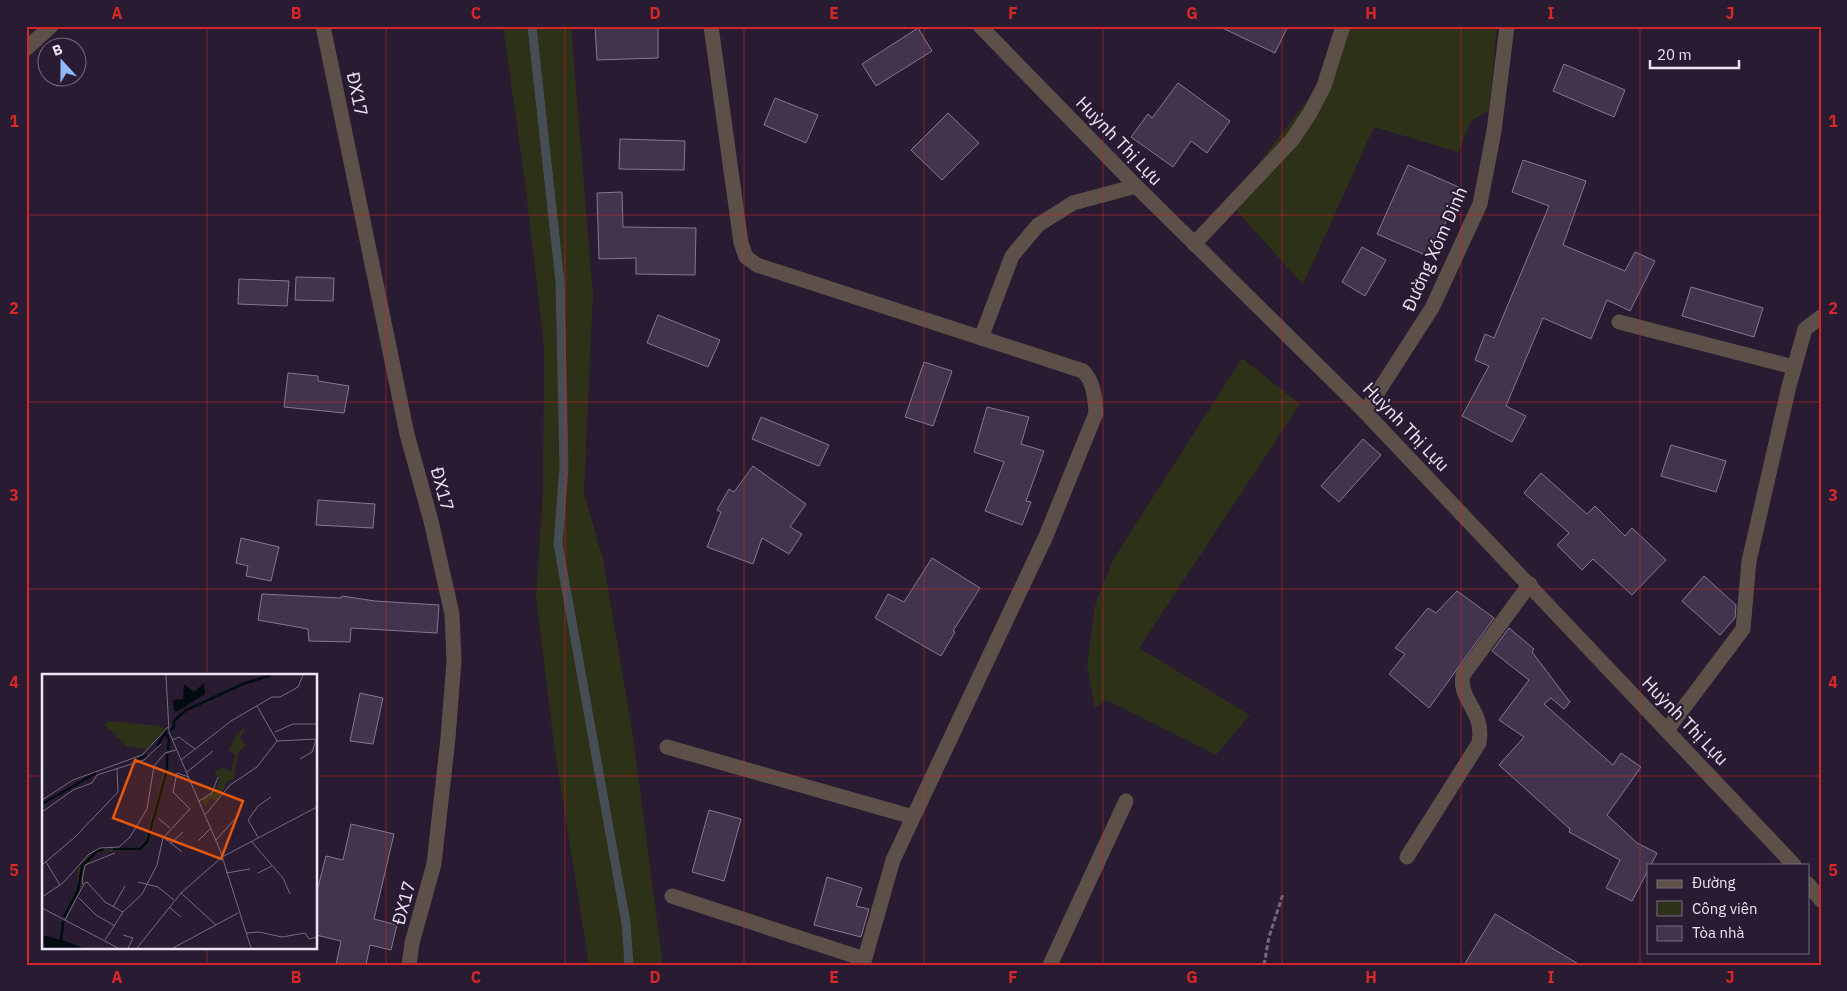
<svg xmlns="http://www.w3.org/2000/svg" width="1847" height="991" font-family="'IBM Plex Sans',sans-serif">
  <rect width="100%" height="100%" fill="#281b32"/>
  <g fill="#2d3117">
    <polygon points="503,26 571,26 593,295 584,493 603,559 632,729 663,965 589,965 554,745 536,597 543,489 544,346 525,183"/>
    <polygon points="1348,26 1497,26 1489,110 1471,121 1458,152 1374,127 1303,285 1229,202 1336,63"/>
    <polygon points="1242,358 1300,404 1139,648 1250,715 1216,755 1106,700 1095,708 1087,666 1095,605 1114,558"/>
  </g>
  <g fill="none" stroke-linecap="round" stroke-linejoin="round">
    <polyline stroke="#474d55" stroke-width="9" points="532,26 560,282 564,467 558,544 626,923 629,965"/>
  </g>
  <g fill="#42344d" stroke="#867793">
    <polygon points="595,26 658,26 658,58 597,60"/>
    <polygon points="1218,26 1288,26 1275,53"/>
    <polygon points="918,28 932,51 876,86 862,64"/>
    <polygon points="1564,64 1625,90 1614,117 1553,91"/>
    <polygon points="1178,83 1230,121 1207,153 1191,141 1173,167 1131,137 1148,114 1152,118"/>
    <polygon points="775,98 818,115 806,143 764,125"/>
    <polygon points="948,113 979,143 942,180 911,150"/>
    <polygon points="620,139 685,141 684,170 619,169"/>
    <polygon points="1523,160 1586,181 1563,245 1625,271 1635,252 1655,261 1630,311 1607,300 1591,339 1543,318 1506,406 1526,416 1512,442 1462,416 1489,366 1475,360 1485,334 1494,338 1549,206 1512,192"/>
    <polygon points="1408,165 1461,188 1430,257 1377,234"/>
    <polygon points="622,192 623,227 696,228 695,275 636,274 636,258 599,259 597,193"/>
    <polygon points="1362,247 1386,260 1365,296 1342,282"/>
    <polygon points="296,277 334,278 333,301 295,300"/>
    <polygon points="239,279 289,281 287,306 238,304"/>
    <polygon points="1691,287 1763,308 1754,337 1682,316"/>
    <polygon points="658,315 720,340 708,367 647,343"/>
    <polygon points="924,362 952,371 933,426 905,417"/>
    <polygon points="288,373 318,376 318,381 349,386 344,413 284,407"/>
    <polygon points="987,407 1029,417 1021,444 1044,451 1026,501 1031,502 1022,525 985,511 1004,462 974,452"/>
    <polygon points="761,417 829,445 819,466 752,439"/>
    <polygon points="1363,439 1381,455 1339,502 1321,486"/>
    <polygon points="1671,445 1726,461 1716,492 1661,476"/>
    <polygon points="753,466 806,504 790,527 802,534 789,554 762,538 753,564 707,547 721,512 717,510 729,489 734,492"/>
    <polygon points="1541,473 1587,514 1595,506 1625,536 1632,528 1666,560 1632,595 1593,559 1582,570 1557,545 1569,533 1524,493"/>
    <polygon points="318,500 375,504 373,528 316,525"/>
    <polygon points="241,538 279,547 271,581 246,576 248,566 236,563"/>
    <polygon points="932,558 980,588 953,631 955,632 941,656 875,618 888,594 904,602"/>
    <polygon points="1704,576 1736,605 1735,618 1720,635 1682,601"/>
    <polygon points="1457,591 1494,618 1429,708 1389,674 1405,654 1395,648 1428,608 1436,613"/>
    <polygon points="262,594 341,598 342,596 375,601 439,605 437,633 351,628 350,642 309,641 308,629 258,620"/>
    <polygon points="1509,628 1534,649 1532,652 1570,702 1564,709 1551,698 1544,704 1613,765 1621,753 1641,767 1607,815 1637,843 1657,853 1651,865 1648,865 1648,870 1632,901 1606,888 1620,860 1569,832 1570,829 1499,765 1524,737 1499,720 1529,680 1492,651"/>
    <polygon points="360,693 383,698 373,744 350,741"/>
    <polygon points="709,810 741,819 724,881 692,872"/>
    <polygon points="351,824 394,834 374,919 397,925 391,950 370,945 366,965 336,965 341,941 316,935 316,895 326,856 343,860"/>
    <polygon points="827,877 862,888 856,906 869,909 861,937 814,925"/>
    <polygon points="1495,914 1580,965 1464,965"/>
  </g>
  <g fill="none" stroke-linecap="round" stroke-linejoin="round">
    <polyline stroke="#72677c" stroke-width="3" stroke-dasharray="5 2.5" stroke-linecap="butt" points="1264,965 1269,937 1283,894"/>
    <g stroke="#5d5049" stroke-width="15">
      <polyline points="323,26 407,434 431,521 452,614 454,661 448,738 434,864 412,943 409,965"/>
      <path d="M711,26L741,243L746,257L757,265L1083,371C1094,382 1095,398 1096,413L1046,536L893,860L863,965"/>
      <polyline points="26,49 51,26"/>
      <polyline points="1194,244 1292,140 1310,113 1324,86 1343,26"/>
      <polyline points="1619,322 1794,367"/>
      <polyline points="981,338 1012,256 1038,225 1073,203 1136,186"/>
      <polyline points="1365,412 1432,308 1480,204 1494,131 1507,26"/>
      <polyline points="1667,730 1743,629 1749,561 1789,386 1805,329 1821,317"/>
      <polyline points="667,747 913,817"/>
      <path d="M1407,857L1479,743C1485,710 1458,701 1463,675L1530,584"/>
      <polyline points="672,896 864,959"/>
      <polyline points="1050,965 1126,801"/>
    </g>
    <g stroke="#5d5049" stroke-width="15">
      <polyline points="980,26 1136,186 1365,412 1794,865"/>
      <polyline points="1808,884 1821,900"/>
    </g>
  </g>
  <path fill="none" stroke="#d62828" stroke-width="1" stroke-opacity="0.55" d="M207,26V675M386,26V965M565,26V965M744,26V965M924,26V965M1103,26V965M1282,26V965M1461,26V965M1640,26V965M26,215H1821M26,402H1821M26,589H1821M26,776H44M316,776H1821M207,947V965"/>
  <g text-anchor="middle" stroke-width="4.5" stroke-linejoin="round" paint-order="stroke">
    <g font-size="18" fill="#ede5f5" stroke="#281b32">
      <text transform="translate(357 94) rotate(78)" y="6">ĐX17</text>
      <text transform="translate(1119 141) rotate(46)" y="6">Huỳnh Thị Lựu</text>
      <text transform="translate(1435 249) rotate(-66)" y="6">Đường Xóm Dinh</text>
      <text transform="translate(1406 427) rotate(46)" y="6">Huỳnh Thị Lựu</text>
      <text transform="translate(442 489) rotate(75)" y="6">ĐX17</text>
      <text transform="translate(1685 721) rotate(46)" y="6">Huỳnh Thị Lựu</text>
      <text transform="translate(404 903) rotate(-75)" y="6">ĐX17</text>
    </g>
  </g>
  <g transform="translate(42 674)">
    <rect width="275" height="275" fill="#281b32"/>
    <path d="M219,39L204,52L198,64L204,71L196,79L192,105L186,106L175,128L170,124L163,132L160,125L175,115L177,104L172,99L180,93L189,98L193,81L187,76L195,60ZM66,47L119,52L123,55L105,75L85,73L63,51ZM123,94L127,96L106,170L97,177H62L53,180L40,194L39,214L28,236L25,234L36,212V195L44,185L54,176L93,175L102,170Z" fill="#2d3117"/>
    <path d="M162,9L163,20L136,37H132L131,26L141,25L142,10L152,18ZM0,261L23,267L41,274H3Z" fill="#000c10"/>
    <path fill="none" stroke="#000c10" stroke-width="2.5" d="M126,56L132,54V47L144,36L201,10L229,1M124,60L127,66L126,76M115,72L125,56M91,88L105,81M0,130L54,99M71,175H98L105,168L125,96V80M22,243L36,216L40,192L55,177L62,175M19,268L21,247"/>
    <path fill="none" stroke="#776c80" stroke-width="1" d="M124,1L127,58L178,176L209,274M215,32L235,67M233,58L251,50H275M130,66L137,63L153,75M258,85L270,78L275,63M139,86L189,47L230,23H238L256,13L261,1M145,98L171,77M0,126L31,106L100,81L126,53M157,127L170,119L176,103M0,138L31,116L50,109L55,101L102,86L119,70M163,141L188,111L215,93L235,67L275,65M116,144L128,154M121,163L140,178M216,163L206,146L216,132L229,123M174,166L193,145M156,167L169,154M209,167L241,204L248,220M129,169L141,158M73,179L43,191L40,207L41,210L45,208L63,228L81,238M4,188L18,211M0,191L33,163L76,118L75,95M184,199L208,195M216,199L230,192M96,208L116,213L132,226M139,219L174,251M0,223L21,209L47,180L58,174L77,173L88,163L105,135L112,92L123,79L134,76M37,224L54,241L73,252M71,233L83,212M127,233L139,243M0,234L76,274M23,246L42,210M204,259L217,258L240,263L263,259L267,265L275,263M81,261L91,264L86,274M63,266L81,238L100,220L115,191L121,164L148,135L131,118L135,99L147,103M95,274L139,219L180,183L275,133M131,274L196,239"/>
    <path fill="#e8590c" fill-opacity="0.15" stroke="#e8590c" stroke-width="2.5" d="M93,86L201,127L179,185L71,144Z"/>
    <rect width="275" height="275" fill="none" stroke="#ede5f5" stroke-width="2.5"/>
  </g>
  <rect width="1847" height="991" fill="none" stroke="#281b32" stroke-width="55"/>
  <rect x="1647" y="864" width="162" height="90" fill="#281b32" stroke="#776c80"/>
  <rect x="1657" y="880" width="25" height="8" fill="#5d5049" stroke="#776c80"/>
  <text x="1692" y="888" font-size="15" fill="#ede5f5">Đường</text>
  <rect x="1657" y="901" width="25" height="15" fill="#2d3117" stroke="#776c80"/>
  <text x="1692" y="914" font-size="15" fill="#ede5f5">Công viên</text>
  <rect x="1657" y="926" width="25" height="15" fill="#42344d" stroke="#776c80"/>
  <text x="1692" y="938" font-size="15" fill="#ede5f5">Tòa nhà</text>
  <g transform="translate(62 62) rotate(339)"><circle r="24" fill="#281b32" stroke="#776c80"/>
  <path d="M0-4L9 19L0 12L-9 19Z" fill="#90b8fd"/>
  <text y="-8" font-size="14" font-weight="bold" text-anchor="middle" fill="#ede5f5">B</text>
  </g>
  <path d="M1650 60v8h89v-8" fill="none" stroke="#ede5f5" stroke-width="2.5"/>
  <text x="1657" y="60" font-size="15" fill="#ede5f5" stroke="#281b32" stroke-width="4" paint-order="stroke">20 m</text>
  <rect x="28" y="28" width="1792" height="936" fill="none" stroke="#d62828" stroke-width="2"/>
  <g font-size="16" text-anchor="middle" font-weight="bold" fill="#d62828">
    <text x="117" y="19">A</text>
    <text x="296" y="19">B</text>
    <text x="476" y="19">C</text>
    <text x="655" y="19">D</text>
    <text x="834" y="19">E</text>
    <text x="1013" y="19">F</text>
    <text x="1192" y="19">G</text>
    <text x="1371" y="19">H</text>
    <text x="1551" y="19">I</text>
    <text x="1730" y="19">J</text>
    <text x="14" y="127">1</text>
    <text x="1833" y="127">1</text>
    <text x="14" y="314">2</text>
    <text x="1833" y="314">2</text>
    <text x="14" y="501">3</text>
    <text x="1833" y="501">3</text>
    <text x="14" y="688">4</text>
    <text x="1833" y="688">4</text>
    <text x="14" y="876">5</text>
    <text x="1833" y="876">5</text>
    <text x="117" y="983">A</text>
    <text x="296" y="983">B</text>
    <text x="476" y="983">C</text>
    <text x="655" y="983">D</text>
    <text x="834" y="983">E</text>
    <text x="1013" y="983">F</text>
    <text x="1192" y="983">G</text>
    <text x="1371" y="983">H</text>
    <text x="1551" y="983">I</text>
    <text x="1730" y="983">J</text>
  </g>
</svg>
